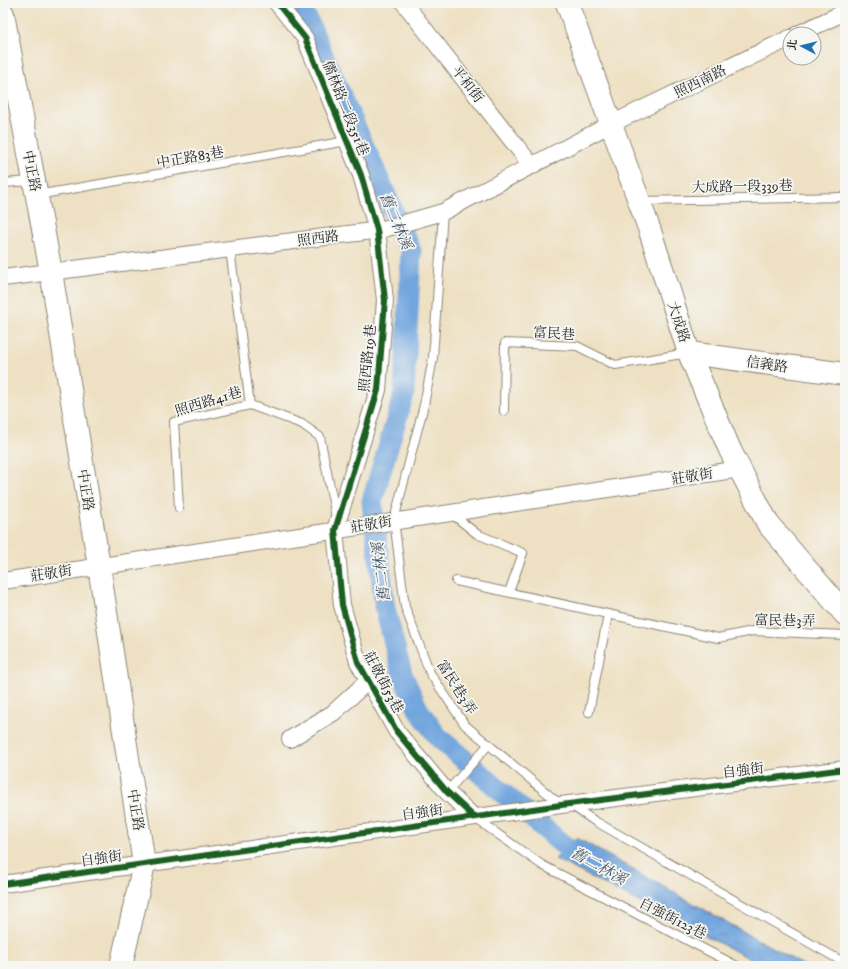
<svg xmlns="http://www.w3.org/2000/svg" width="848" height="969" font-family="'IM FELL DW Pica','Noto Serif TC',serif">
  <defs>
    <pattern id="water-ripples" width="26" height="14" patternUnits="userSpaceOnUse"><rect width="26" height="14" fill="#72a6de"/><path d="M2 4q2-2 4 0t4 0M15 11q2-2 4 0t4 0" fill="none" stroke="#5e87b4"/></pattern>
  </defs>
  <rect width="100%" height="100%" fill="#f6f6f2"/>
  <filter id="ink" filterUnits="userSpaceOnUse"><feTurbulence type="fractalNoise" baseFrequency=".025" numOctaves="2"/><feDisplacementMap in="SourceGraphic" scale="8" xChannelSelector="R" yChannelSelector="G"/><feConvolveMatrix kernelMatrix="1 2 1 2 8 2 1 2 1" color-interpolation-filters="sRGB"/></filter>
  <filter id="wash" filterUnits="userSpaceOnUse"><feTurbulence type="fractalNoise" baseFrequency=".012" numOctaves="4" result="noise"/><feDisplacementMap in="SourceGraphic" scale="16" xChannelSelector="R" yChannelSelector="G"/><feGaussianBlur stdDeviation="0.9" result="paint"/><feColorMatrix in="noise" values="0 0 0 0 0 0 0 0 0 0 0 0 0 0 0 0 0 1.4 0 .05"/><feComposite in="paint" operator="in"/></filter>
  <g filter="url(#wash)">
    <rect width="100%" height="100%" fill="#eee0c2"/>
    <polygon fill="url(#water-ripples)" stroke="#4e6884" points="577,838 805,966 764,966 555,859"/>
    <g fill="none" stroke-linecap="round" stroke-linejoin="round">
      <polyline stroke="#72a6de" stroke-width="21" points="300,3 411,251 404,394 372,501 385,608 402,674 418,709 438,737 575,855 591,863"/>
    </g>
  </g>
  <g filter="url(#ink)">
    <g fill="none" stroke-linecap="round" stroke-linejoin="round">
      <defs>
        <g id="lane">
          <polyline points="3,183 32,181"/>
          <polyline points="37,195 347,141"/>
          <polyline points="640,201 845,197"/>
          <polyline points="443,212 433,358 424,405 394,520 405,607 430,673 465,725 560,804"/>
          <polyline points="250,405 302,424 320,437 336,517"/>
          <polyline points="504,411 505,343 577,346 615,365 688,353"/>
          <polyline points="179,508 174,422 250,405 230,249"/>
          <polyline points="452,514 477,534 523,553 509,592"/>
          <polyline points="456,581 718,638 753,631 845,635"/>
          <polyline points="589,712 608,615"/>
          <polyline points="447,792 489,744"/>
          <polyline points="571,805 593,820 845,963"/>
          <polyline points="476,819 542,865 737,966"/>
        </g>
        <g id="street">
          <polyline points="277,3 305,38 361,175 377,230 385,300 378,390 335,530 342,605 358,662 397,732 447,792 474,817"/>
          <polyline points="404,3 532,166"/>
          <polyline points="798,34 845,12"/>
          <polyline points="3,278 380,230 443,212 611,124 790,38"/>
          <polyline points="3,581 740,469"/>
          <polyline points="290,739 333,713 368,681"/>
          <polyline points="3,884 561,805 845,769"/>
        </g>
        <g id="secondary">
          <polyline points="567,3 650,231 689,353 730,450 768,524 845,614"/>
          <polyline points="3,14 51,272 99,566 144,864 121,966"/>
          <polyline points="689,353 845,374"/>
        </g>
      </defs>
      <use href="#lane" stroke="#8c8676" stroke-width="10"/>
      <use href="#street" stroke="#8c8676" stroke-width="18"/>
      <use href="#secondary" stroke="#8c8676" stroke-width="24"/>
      <use href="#lane" stroke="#fff" stroke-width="8"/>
      <use href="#street" stroke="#fff" stroke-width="16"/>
      <use href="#secondary" stroke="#fff" stroke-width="22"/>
      <defs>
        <g id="cycleway">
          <polyline points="277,3 305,38 361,175 377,230 385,300 378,390 335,530 342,605 358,662 397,732 447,792 474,817"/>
          <polyline points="3,884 561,805 845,769"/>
        </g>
      </defs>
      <use href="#cycleway" stroke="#f6f6f2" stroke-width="8"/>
      <use href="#cycleway" stroke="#1b5e20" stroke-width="6"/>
    </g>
  </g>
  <g text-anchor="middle" stroke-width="3.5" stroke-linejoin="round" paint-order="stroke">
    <g font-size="14" fill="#2b2b2b" stroke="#f6f6f2">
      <text transform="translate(700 81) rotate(-26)" y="5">照西南路</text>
      <text transform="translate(468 84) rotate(52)" y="5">平和街</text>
      <text transform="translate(346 108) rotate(68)" y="5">儒林路二段351巷</text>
      <text transform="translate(190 157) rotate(-10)" y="5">中正路83巷</text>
      <text transform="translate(32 171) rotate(79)" y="5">中正路</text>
      <text transform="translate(742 186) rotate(-1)" y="5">大成路一段339巷</text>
      <text transform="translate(318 238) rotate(-7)" y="5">照西路</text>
      <text transform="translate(679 322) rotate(72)" y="5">大成路</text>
      <text transform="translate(554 333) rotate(4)" y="5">富民巷</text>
      <text transform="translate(367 358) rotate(-84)" y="5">照西路19巷</text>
      <text transform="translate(767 364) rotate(8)" y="5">信義路</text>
      <text transform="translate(208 401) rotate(-17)" y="5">照西路41巷</text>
      <text transform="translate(692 476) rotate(-9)" y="5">莊敬街</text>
      <text transform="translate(86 490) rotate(81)" y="5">中正路</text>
      <text transform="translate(371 524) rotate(-9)" y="5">莊敬街</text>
      <text transform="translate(51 573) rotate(-9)" y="5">莊敬街</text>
      <text transform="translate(785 620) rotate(1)" y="5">富民巷3弄</text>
      <text transform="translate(384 682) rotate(62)" y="5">莊敬街53巷</text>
      <text transform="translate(457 687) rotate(58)" y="5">富民巷3弄</text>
      <text transform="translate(743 770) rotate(-7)" y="5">自強街</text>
      <text transform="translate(136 810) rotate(81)" y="5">中正路</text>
      <text transform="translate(422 812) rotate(-8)" y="5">自強街</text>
      <text transform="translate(101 858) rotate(-8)" y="5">自強街</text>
      <text transform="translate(673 918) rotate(27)" y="5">自強街123巷</text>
    </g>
    <g font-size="15" font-style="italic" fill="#44566a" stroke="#f6f6f2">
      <text transform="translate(396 221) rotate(67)" y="5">舊二林溪</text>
      <text transform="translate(381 572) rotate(-97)" y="5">舊二林溪</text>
      <text transform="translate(599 866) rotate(29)" y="5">舊二林溪</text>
    </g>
  </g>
  <rect width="848" height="969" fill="none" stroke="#f6f6f2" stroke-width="16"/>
  <g transform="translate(802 46) rotate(277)"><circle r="19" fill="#f6f6f2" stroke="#a5a5a2"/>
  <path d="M0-3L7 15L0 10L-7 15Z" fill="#1f6fb2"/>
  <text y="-6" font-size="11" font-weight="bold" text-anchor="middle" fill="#2b2b2b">北</text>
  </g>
</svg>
